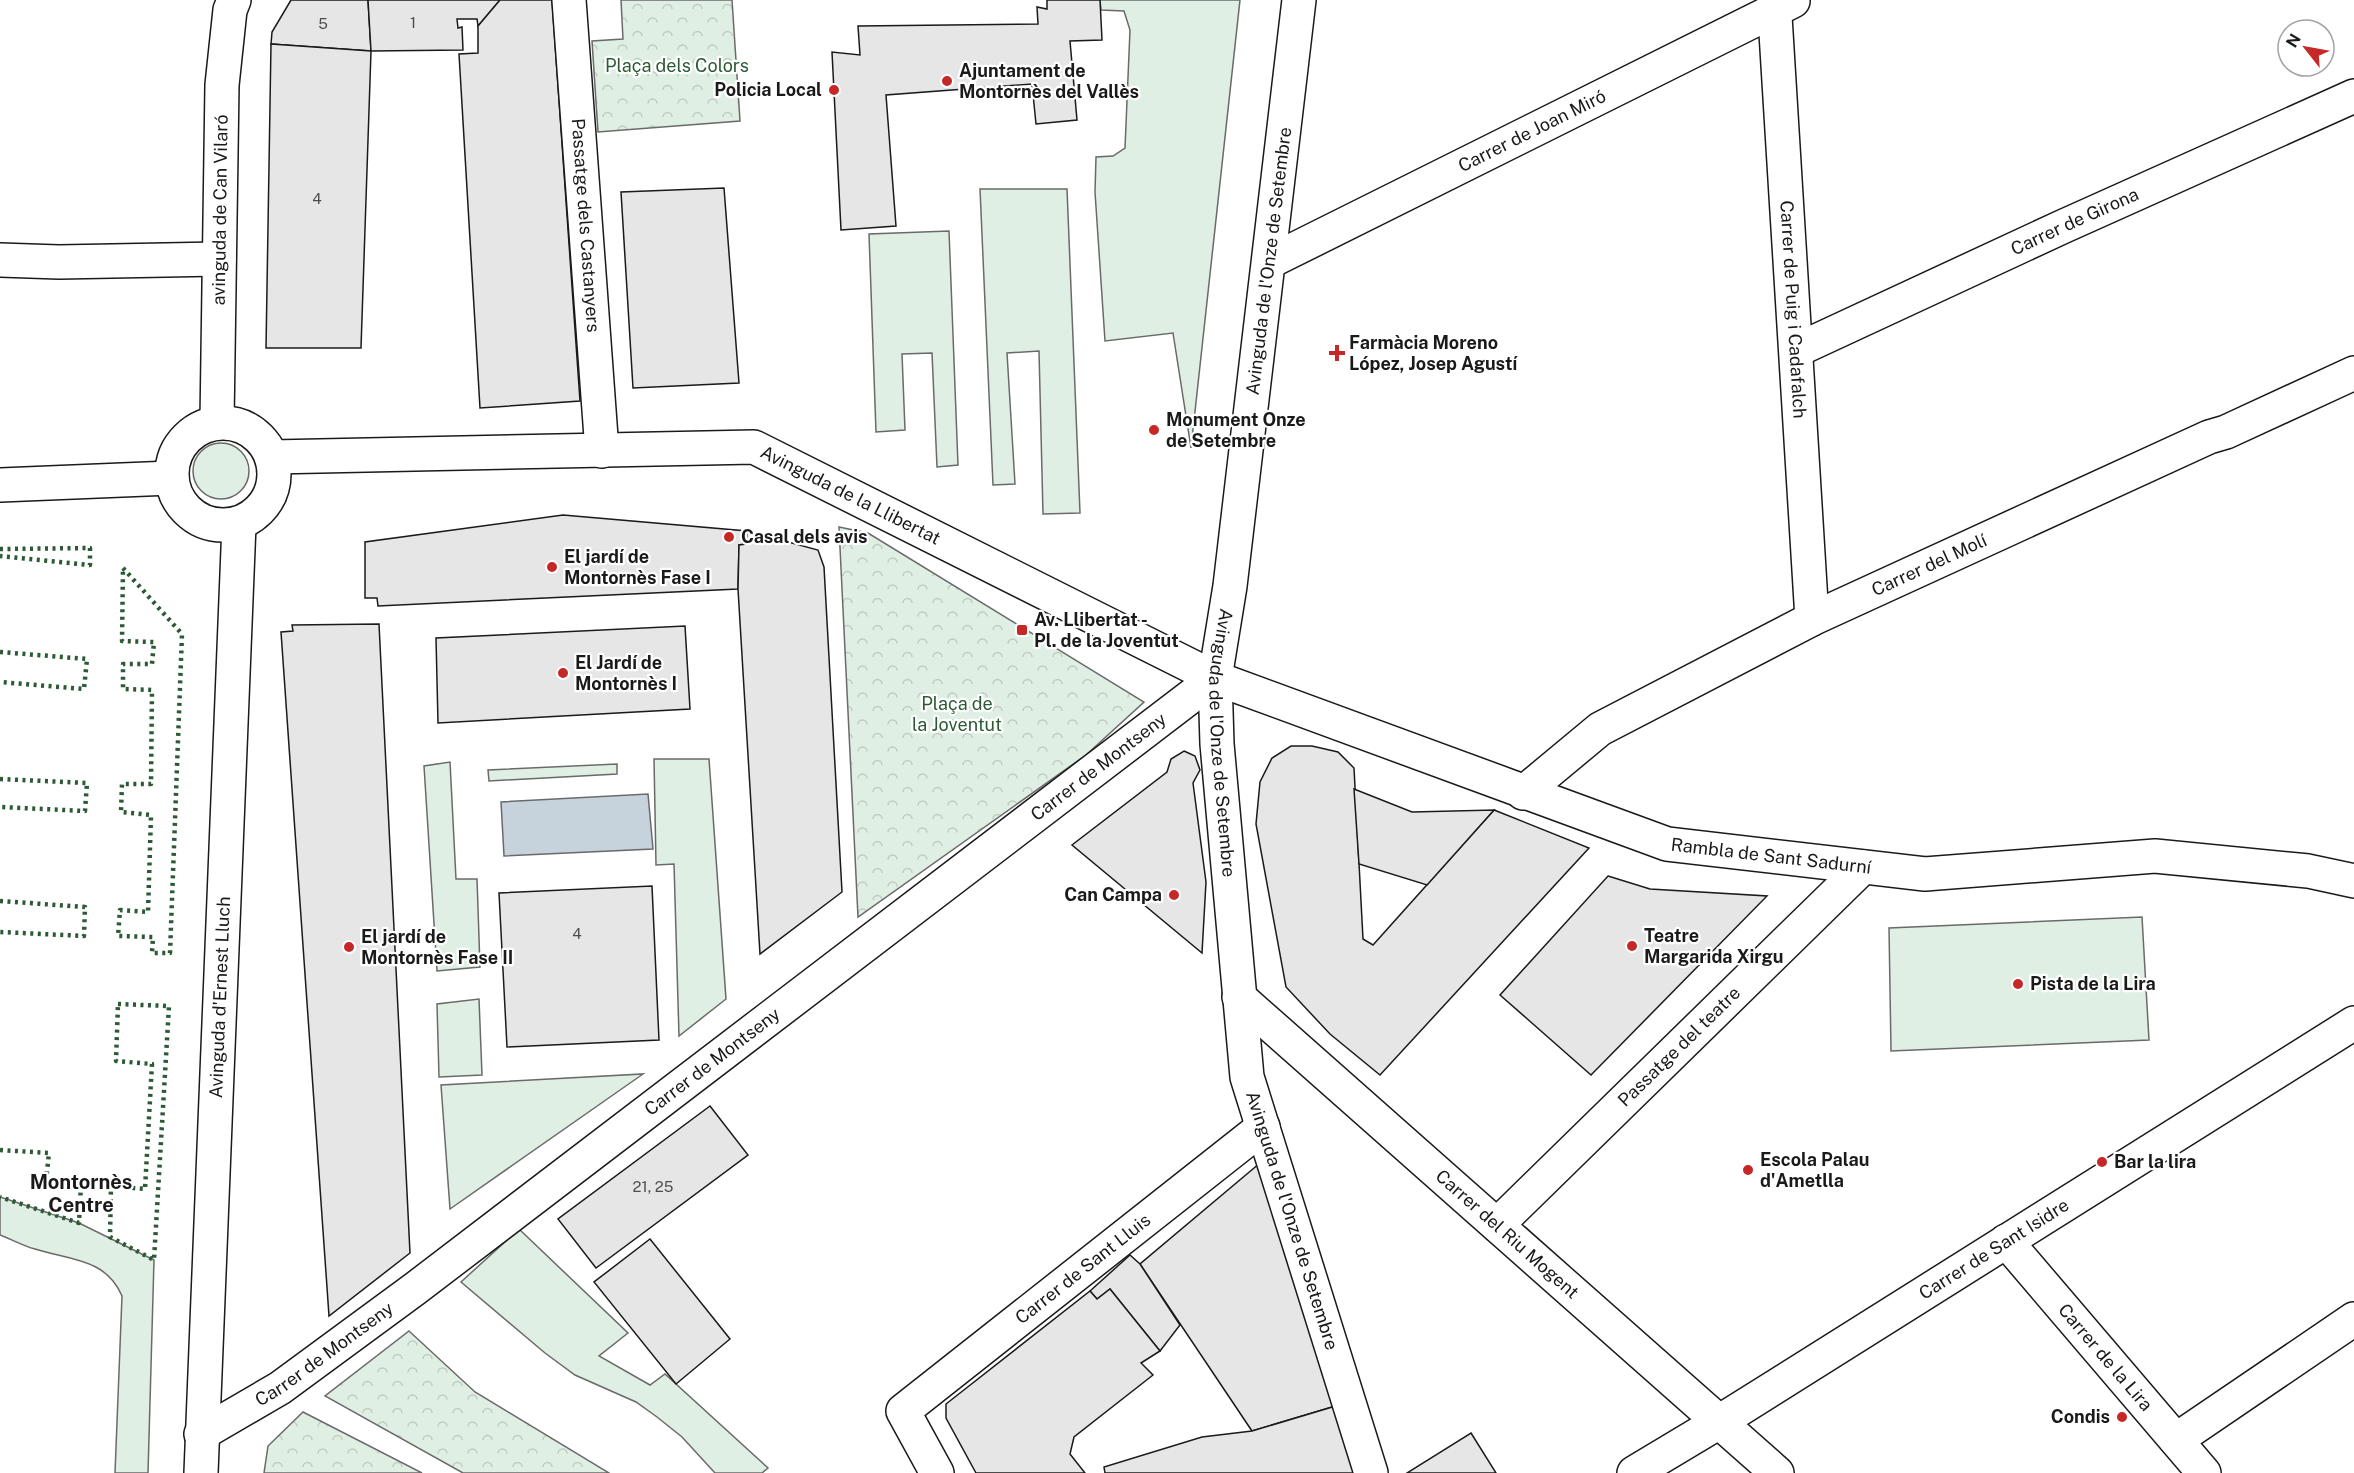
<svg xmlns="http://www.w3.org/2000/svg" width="2354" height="1473" font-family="'Public Sans',sans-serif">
  <defs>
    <pattern id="park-crowns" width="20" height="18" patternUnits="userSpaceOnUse" patternTransform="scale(1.5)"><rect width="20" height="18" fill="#e0efe3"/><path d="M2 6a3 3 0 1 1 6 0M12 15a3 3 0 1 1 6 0" fill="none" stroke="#c0ccc2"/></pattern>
  </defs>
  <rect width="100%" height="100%" fill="#fff"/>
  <g fill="#e0efe3" stroke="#6a6a6a" stroke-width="1.5">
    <polygon points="1100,0 1240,0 1191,448 1173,333 1105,341 1095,192 1096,157 1113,156 1125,148 1130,30 1124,11 1101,10"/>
    <polygon points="980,189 1067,189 1080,513 1043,514 1039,351 1007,353 1015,484 993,485"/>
    <polygon points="949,231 958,465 937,467 932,353 902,354 905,430 876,432 869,234"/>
    <circle cx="221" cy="471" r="28"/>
    <polygon points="654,759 709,759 726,999 679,1036 674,864 656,865"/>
    <polygon points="450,762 456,879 477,879 480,967 437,971 424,766"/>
    <polygon points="617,764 617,774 489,781 488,770"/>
    <polygon points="2142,917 2149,1040 1891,1051 1889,928"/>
    <polygon points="479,999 482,1075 439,1077 437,1004"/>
    <polygon points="643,1074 450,1209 441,1085"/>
    <path d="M0,1197L79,1223L154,1260L148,1473H115L122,1296C106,1258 69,1260 35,1249C23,1246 11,1239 0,1235Z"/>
    <polygon points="519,1229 628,1333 599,1356 650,1385 665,1374 768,1468 762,1473 715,1473 682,1437 657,1417 636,1402 575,1375 545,1353 461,1282"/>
  </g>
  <g fill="url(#park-crowns)" stroke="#6a6a6a" stroke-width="1.5">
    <polygon points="621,0 732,0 740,121 598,132 592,41 623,39"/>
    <polygon points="839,527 868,533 1144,702 1086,755 858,917"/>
    <polygon points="409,1331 475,1392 609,1473 463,1473 325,1396"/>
    <polygon points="303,1412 422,1473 264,1473 268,1446"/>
  </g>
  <polygon fill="#c6d2dc" stroke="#6a6a6a" stroke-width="1.5" points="648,794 653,849 504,856 501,802"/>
  <g fill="#e6e6e6" stroke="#1a1a1a" stroke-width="1.5">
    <polygon points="291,0 368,0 371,51 271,44 272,32"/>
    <polygon points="368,0 500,0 478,26 477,19 457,19 458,28 462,27 463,50 371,51"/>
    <polygon points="500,0 552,0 580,401 480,408 459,54 478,53 478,26"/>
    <polygon points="1047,0 1100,0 1102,40 1070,41 1077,120 1036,124 1032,84 886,95 896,226 841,230 832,52 860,55 858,26 1038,24 1037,7 1047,9"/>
    <polygon points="271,44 371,51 361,348 266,348"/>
    <polygon points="724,188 739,383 633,388 621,192"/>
    <polygon points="563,515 747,531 746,544 739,545 738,589 378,606 377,598 365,598 365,542"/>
    <polygon points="747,531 818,550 824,567 842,892 760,954 738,589 739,545 746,544"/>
    <polygon points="379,624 410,1253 329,1316 281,632 293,631 292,625"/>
    <polygon points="685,626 690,709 438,723 436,638"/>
    <polygon points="1291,746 1312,746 1338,752 1354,768 1363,939 1373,945 1494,810 1589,848 1380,1075 1330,1034 1286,987 1256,824 1260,782 1272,758"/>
    <polygon points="1184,751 1195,756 1200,770 1193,783 1206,882 1202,953 1072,845 1167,772 1171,759"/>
    <polygon points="1354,789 1412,812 1494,810 1427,885 1359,864"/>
    <polygon points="1608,876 1650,889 1767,896 1591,1075 1500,995"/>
    <polygon points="652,886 659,1040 507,1047 499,893"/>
    <polygon points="710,1106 748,1155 596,1268 558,1219"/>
    <polygon points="1260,1163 1339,1405 1252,1431 1140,1264"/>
    <polygon points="650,1239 730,1339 676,1384 594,1282"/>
    <polygon points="1130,1255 1140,1264 1180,1325 1160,1351 1110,1289 1097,1299 1090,1291"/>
    <polygon points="1110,1289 1160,1351 1141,1363 1153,1375 1074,1437 1070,1454 1085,1473 976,1473 946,1418 946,1404 1090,1291 1097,1299"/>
    <polygon points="1339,1405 1358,1473 1105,1473 1104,1467 1202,1437 1252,1431"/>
    <polygon points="1471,1433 1496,1473 1407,1473"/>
  </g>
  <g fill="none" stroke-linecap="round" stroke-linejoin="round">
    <defs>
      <g id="minor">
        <path id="s1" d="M569,0L602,451"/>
        <path id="s2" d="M1299,0L1230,586L1215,678L1217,744L1247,1077L1371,1473"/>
        <path id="s3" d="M1774,0L1812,619"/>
        <polyline points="0,260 59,262 219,259"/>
        <path id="s4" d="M1269,262L1793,1"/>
        <path id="s5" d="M1797,350L2062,227L2354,96"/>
        <path id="s6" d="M217,422L222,85L230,10L234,0"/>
        <circle cx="223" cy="474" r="51"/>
        <path id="s7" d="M272,457L754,447L1215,678L1667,844L1925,874L2155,856L2308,871L2354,881"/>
        <polyline points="0,485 171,478"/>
        <path id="s8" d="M1523,793L1600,729L1812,619L2209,437L2226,432L2354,373"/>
        <path id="s9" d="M1239,997L1777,1473"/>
        <path id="s10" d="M1497,1225L1863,867"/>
        <path id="s11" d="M2006,1241L2204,1473"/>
        <path id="s12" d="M201,1434L280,1388L416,1288L1215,678"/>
        <polyline points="2176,1440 2354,1319"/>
        <path id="s13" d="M201,1473L239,524"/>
        <path id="s14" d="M937,1473L903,1411L1263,1127"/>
        <path id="s15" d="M1634,1473L1719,1422L2354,1023"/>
      </g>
    </defs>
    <use href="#minor" stroke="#1a1a1a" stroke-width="36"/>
    <use href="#minor" stroke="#fff" stroke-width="33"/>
    <g stroke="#2b5a34" stroke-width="4.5" stroke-dasharray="3 4.5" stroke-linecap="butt">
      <polyline points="0,549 90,548 90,565 0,556"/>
      <polygon points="123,568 182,634 170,953 152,953 153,937 118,936 120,910 148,912 151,815 121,812 122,784 151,784 152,690 123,689 123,664 152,664 154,642 122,641"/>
      <polyline points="0,652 87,659 84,689 0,682"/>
      <polyline points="0,779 87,783 85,811 0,807"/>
      <polyline points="0,901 85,907 84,936 0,932"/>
      <polygon points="118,1004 169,1006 154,1260 110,1237 111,1186 145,1189 152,1064 116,1061"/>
      <polyline points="0,1150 49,1153 46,1181 81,1185 79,1223 0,1197"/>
    </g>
  </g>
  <g fill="#c62828" stroke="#fff" stroke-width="2">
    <circle cx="947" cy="81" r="6"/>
    <circle cx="834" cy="90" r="6"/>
    <path d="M1334 344h6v6h6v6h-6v6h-6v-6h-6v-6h6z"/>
    <circle cx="1154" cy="430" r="6"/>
    <circle cx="729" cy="537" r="6"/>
    <circle cx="552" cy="567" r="6"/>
    <rect x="1016" y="624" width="12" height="12" rx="3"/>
    <circle cx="563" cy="673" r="6"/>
    <circle cx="1174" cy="895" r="6"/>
    <circle cx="1632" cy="946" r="6"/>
    <circle cx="349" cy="947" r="6"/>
    <circle cx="2018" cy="984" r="6"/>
    <circle cx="2102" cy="1162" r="6"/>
    <circle cx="1748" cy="1170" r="6"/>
    <circle cx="2122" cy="1417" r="6"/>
  </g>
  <g text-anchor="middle" stroke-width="4.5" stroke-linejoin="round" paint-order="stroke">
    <g font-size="15" fill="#4d4d4d">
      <text x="413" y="28">1</text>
      <text x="323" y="29">5</text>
      <text x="317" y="204">4</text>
      <text x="577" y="939">4</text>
      <text x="653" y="1192">21, 25</text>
    </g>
    <g font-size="18" fill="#2b5a34" stroke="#fff">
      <text x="677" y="72">Plaça dels Colors</text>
      <text x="957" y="710">Plaça de<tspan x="957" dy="21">la Joventut</tspan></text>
    </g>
    <g font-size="18" font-weight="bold" fill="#1a1a1a" stroke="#fff" text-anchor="start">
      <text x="959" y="77">Ajuntament de<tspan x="959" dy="21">Montornès del Vallès</tspan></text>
      <text x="822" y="96" text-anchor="end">Policia Local</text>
      <text x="1349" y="349">Farmàcia Moreno<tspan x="1349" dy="21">López, Josep Agustí</tspan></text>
      <text x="1166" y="426">Monument Onze<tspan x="1166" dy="21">de Setembre</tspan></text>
      <text x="741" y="543">Casal dels avis</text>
      <text x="564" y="563">El jardí de<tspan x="564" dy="21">Montornès Fase I</tspan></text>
      <text x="1034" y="626">Av. Llibertat -<tspan x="1034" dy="21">Pl. de la Joventut</tspan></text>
      <text x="575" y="669">El Jardí de<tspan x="575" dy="21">Montornès I</tspan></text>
      <text x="1162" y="901" text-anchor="end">Can Campa</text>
      <text x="1644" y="942">Teatre<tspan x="1644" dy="21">Margarida Xirgu</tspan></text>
      <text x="361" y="943">El jardí de<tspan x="361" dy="21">Montornès Fase II</tspan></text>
      <text x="2030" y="990">Pista de la Lira</text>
      <text x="1760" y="1166">Escola Palau<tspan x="1760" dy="21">d'Ametlla</tspan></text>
      <text x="2114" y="1168">Bar la lira</text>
      <text x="2110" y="1423" text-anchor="end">Condis</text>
    </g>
    <g font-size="18" fill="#1a1a1a" stroke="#fff">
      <text dy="6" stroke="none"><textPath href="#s4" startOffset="294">Carrer de Joan Miró</textPath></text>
      <text dy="6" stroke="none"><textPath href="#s6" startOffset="212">avinguda de Can Vilaró</textPath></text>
      <text dy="6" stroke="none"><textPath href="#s5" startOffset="306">Carrer de Girona</textPath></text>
      <text dy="6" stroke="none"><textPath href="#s1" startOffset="226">Passatge dels Castanyers</textPath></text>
      <text transform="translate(1269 261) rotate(-83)" y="6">Avinguda de l'Onze de Setembre</text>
      <text dy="6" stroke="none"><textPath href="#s3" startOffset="310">Carrer de Puig i Cadafalch</textPath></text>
      <text dy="6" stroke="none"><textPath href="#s7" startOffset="590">Avinguda de la Llibertat</textPath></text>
      <text dy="6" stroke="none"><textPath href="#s8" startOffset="468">Carrer del Molí</textPath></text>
      <text dy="6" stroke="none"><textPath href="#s2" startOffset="748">Avinguda de l'Onze de Setembre</textPath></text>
      <text dy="6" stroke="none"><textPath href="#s12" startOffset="1119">Carrer de Montseny</textPath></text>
      <text dy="6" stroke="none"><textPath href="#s7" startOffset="1584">Rambla de Sant Sadurní</textPath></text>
      <text dy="6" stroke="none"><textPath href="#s13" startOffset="476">Avinguda d'Ernest Lluch</textPath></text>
      <text dy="6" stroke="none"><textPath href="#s10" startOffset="255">Passatge del teatre</textPath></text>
      <text dy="6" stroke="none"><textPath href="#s12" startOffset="633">Carrer de Montseny</textPath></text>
      <text dy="6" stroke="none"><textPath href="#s2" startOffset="1234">Avinguda de l'Onze de Setembre</textPath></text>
      <text dy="6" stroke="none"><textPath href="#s9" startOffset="358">Carrer del Riu Mogent</textPath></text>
      <text dy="6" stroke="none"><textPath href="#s15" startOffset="424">Carrer de Sant Isidre</textPath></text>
      <text dy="6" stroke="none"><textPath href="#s14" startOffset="300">Carrer de Sant Lluis</textPath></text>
      <text dy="6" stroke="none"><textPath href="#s12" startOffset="147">Carrer de Montseny</textPath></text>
      <text dy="6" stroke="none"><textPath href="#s11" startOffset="153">Carrer de la Lira</textPath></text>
    </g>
    <g font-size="20" font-weight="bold" fill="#1a1a1a" stroke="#fff">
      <text x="81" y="1189">Montornès<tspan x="81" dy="23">Centre</tspan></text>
    </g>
  </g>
  <g transform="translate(2306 48) rotate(301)"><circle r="28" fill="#ffffff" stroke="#a3a3a3" stroke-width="1.5"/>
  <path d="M0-4.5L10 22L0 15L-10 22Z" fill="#c62828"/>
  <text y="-9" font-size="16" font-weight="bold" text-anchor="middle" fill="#1a1a1a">N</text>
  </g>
</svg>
